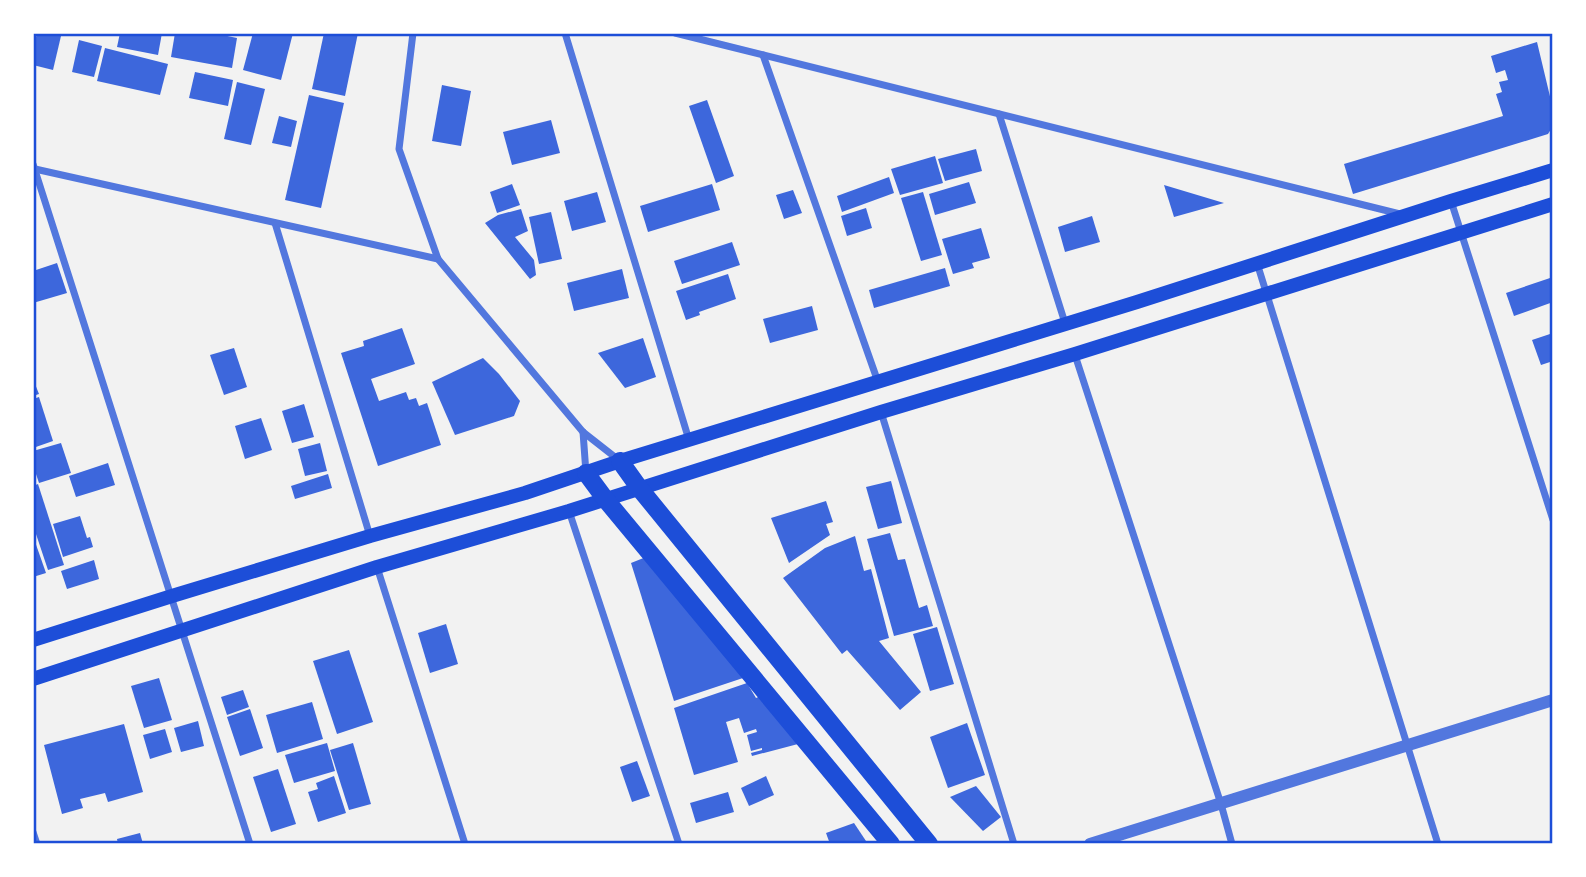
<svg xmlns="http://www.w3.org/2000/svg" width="1586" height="877" font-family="'Varela Round',sans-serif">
  <rect width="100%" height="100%" fill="#f2f2f2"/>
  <g fill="#3d67dc">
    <polygon points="37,33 49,33 61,36 53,70 33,65 33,50"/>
    <polygon points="120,33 162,33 158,55 117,47"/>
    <polygon points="175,33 213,33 237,38 232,68 171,57"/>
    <polygon points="253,33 293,33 281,80 243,70"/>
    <polygon points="324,33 358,33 345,96 312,89"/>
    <polygon points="79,40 102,46 94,77 72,72"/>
    <polygon points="1537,42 1553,109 1553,126 1548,134 1353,194 1344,164 1503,116 1496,94 1502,92 1499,82 1508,80 1505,70 1496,73 1491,56"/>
    <polygon points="105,48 168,64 160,95 97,81"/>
    <polygon points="195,72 233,80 228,106 189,98"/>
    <polygon points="237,82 265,89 251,145 224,139"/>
    <polygon points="442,85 471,91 461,146 432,141"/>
    <polygon points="309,95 344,103 321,208 285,200"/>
    <polygon points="707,100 734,176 716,183 689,106"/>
    <polygon points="279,116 297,121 291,147 272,143"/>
    <polygon points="551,120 560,153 512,165 503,132"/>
    <polygon points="976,149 982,171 945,181 938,159"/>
    <polygon points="935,156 943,183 900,195 891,169"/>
    <polygon points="889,177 894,193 842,212 837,196"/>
    <polygon points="969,182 976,203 935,215 929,194"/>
    <polygon points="512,184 520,205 497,213 490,192"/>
    <polygon points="712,184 720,210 648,232 640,206"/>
    <polygon points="1164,185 1224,203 1174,217"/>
    <polygon points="793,190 802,213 784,219 776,195"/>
    <polygon points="597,192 606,222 572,231 564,201"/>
    <polygon points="923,192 942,255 921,261 901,198"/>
    <polygon points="866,208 872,228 847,236 841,216"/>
    <polygon points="521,209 528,231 515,237 534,260 536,275 530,279 485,223 498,215"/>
    <polygon points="551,212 562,259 539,264 529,217"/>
    <polygon points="1092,216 1100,242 1065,252 1058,227"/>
    <polygon points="981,228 990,258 972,263 974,268 953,274 942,239"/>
    <polygon points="732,242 740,265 682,284 674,261"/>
    <polygon points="57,263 67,293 33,303 33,271"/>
    <polygon points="945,268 950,286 874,308 869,290"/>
    <polygon points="622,269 629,298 574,311 567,283"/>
    <polygon points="728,274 736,299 699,312 700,315 686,320 676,291"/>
    <polygon points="1553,277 1553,302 1514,316 1506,293"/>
    <polygon points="812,306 818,330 770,343 763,319"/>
    <polygon points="402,328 415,364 371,379 379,401 406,392 409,400 416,398 419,406 427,403 441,445 378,466 341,353 364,346 363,341"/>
    <polygon points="1553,333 1553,361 1541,365 1532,340"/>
    <polygon points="643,338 656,377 625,388 598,353"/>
    <polygon points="234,348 247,387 224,395 210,355"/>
    <polygon points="483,358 499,374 520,401 514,416 455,435 432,382"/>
    <polygon points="33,379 39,394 33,396"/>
    <polygon points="39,397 53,441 33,448 33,399"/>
    <polygon points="304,404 314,437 292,443 282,411"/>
    <polygon points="261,418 272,450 245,459 235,426"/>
    <polygon points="61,443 71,473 39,483 33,465 33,451"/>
    <polygon points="320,443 327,471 305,476 298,449"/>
    <polygon points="108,463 115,485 76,497 69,476"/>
    <polygon points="328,474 332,488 295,499 291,486"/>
    <polygon points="891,481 902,523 878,529 866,487"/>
    <polygon points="38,484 64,565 48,570 33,525 33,486"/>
    <polygon points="826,501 833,522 826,524 830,535 789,563 771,518"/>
    <polygon points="80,516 87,538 90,537 93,547 63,557 53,524"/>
    <polygon points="890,533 898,560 905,559 919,608 927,605 933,626 894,636 867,539"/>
    <polygon points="33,536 46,573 33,577"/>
    <polygon points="855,536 864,571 871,569 889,638 879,641 921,692 900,710 847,650 842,654 783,578 825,548"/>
    <polygon points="646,557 743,678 674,701 631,563"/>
    <polygon points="94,560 99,579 67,589 61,571"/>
    <polygon points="446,624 458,664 430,673 418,633"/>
    <polygon points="937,627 954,684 930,691 913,634"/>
    <polygon points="349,650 373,722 337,734 313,661"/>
    <polygon points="159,678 172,720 144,728 131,686"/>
    <polygon points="747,683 756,698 763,695 798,744 752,756 751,753 762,750 762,748 751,751 747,735 757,732 756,729 744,733 739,718 726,722 738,762 694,775 674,708"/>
    <polygon points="243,690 249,707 227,715 221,697"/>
    <polygon points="312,702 323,739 277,753 266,715"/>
    <polygon points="250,709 263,748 240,756 227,717"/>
    <polygon points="198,721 204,746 181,752 174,728"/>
    <polygon points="967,723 985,775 948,788 930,737"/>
    <polygon points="124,724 143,792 108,802 105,793 80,799 83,808 62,814 44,745"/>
    <polygon points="165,729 172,752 150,759 143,735"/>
    <polygon points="327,743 335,771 294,783 285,755"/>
    <polygon points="353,743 371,804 349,810 330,750"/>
    <polygon points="637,761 650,796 632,802 620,767"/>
    <polygon points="278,769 296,824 271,832 253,777"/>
    <polygon points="334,776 346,813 318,822 308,792 318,789 316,783"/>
    <polygon points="766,776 774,795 749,806 741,788"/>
    <polygon points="976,786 1001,817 983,831 950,797"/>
    <polygon points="728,792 734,812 696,823 690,803"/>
    <polygon points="854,823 868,844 830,844 826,833"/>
    <polygon points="140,833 143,844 118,844 117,839"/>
  </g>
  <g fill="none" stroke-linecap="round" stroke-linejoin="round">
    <g stroke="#5277de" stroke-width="7">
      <polyline points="413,33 399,149 438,259 583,432 620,461"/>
      <polyline points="565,33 689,440"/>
      <polyline points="675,33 1400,214"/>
      <polyline points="763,55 878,382"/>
      <polyline points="999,114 1065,323"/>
      <polyline points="33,164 250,844"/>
      <polyline points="35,169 438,259"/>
      <polyline points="1451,201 1553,520"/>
      <polyline points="275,223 370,536"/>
      <polyline points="1257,263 1438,844"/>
      <polyline points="1075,355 1221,804 1232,844"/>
      <polyline points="881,412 1014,844"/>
      <polyline points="583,432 586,473"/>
      <polyline points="569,511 679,844"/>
      <polyline points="377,567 465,844"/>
      <polyline points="33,832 37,844"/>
    </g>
    <polyline stroke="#5277de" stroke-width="12" points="1090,844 1553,700"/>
    <g stroke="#1d4ed8" stroke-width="14">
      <polyline points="33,640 172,596 370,536 525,493 620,461 1137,302 1451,201 1553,170"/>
      <polyline points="33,679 377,567 569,511 881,412 1075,354 1553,204"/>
    </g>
    <g stroke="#1d4ed8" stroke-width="18">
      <polyline points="620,461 640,489 929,844"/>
      <polyline points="586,473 606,500 891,844"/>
    </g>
  </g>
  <rect width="1586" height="877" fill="none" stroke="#ffffff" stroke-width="70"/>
  <rect x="35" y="35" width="1516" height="807" fill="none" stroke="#1d4ed8" stroke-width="2.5"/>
</svg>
